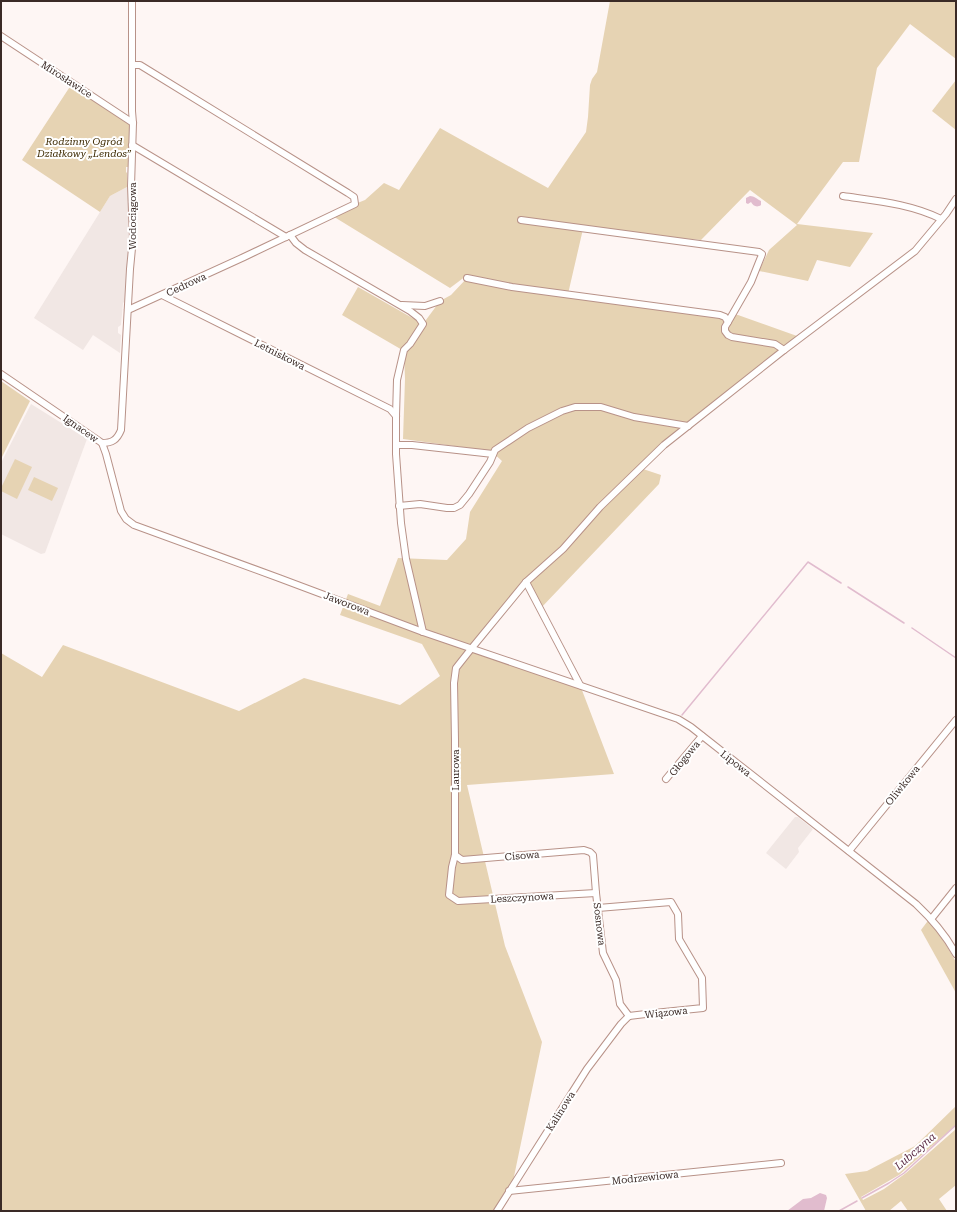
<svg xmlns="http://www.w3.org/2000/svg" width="957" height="1212" font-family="'Roboto Serif',serif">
  <rect width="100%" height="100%" fill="#fef6f4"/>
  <g fill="#f1e7e4">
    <polygon points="127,187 131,233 125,301 123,303 121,325 118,327 118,333 121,335 120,353 93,335 83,350 34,318 110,196"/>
    <polygon points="31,404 87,439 45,553 41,554 1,534 1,463"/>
    <polygon points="795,817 798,817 813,829 798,848 799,852 786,869 766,853"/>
  </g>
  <g fill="#e6d3b3">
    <polygon points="610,1 956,1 956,59 910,24 877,68 859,162 843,162 797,224 873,233 850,267 817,260 808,281 759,271 769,250 797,225 750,190 701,240 583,229 568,294 738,315 797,336 688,426 640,468 661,475 659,484 540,609 527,583 471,649 580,685 614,774 467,785 505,946 542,1042 511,1191 494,1211 1,1211 1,653 42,677 63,645 239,711 304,678 400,705 440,676 422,644 340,615 348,594 380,606 398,558 447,560 466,539 470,512 502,461 491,451 403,439 405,379 404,351 342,315 358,287 423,324 440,301 451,295 467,278 466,276 450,288 331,215 355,204 365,200 384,183 399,190 440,128 548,188 586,132 588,117 590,85 592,79 597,72"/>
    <polygon points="956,80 956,130 932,111"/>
    <polygon points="71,85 130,123 128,167 126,167 126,172 127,173 127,187 110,196 100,212 22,160"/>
    <polygon points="1,381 30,401 1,459"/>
    <polygon points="15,459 32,467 17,499 1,491 1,488"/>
    <polygon points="34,477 58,488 52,501 28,490"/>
    <polygon points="930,918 956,962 956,993 921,930"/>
    <polygon points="956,1106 956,1125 899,1175 861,1197 863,1200 884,1189 906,1173 956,1129 956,1185 939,1199 947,1211 908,1211 901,1201 889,1211 866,1211 845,1174 867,1171 915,1146"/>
  </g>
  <g fill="#e1bcce">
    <path d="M750,196C754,196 757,199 761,201V205C757,208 753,206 751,202L748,204L746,203V198Z"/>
    <polygon points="820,1193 826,1195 827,1198 824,1211 787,1211 803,1199 811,1198"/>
  </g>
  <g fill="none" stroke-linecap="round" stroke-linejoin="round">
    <g stroke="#e1bcce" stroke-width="1.5">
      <polyline points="848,587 904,623"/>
      <polyline points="912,628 956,658"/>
      <polyline points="682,715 808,562 841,583"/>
      <polyline points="862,1198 889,1183 904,1173 956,1125"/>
      <polyline points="839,1211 857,1201"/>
    </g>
    <defs>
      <g id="minor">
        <polyline points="1,36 133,123"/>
        <polyline points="132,145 286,237"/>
        <path d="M843,196C877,201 911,204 941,219"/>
        <polyline points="521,220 759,252 762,254 761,257 751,282 728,322"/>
        <polyline points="290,235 296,243 305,250 410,311 419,318 423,324 410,344 404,350 397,380 396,416 396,454 401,523 406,559 423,632"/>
        <polyline points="467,278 512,287 720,315 725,317 728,322 725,327 725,331 728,335 732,337 775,344 784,350"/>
        <polyline points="162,295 390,409 396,416"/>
        <polyline points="402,305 425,306 440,301"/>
        <polyline points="128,310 244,257 355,204 354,197 348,193 140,65 133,65"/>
        <path d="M1,374L102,443L106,454L121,511L126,519L134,525L279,578L423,632L678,719L691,727L916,904C932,919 945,934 956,954"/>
        <path d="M102,443C112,443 117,440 121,430L130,269L133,238L131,186L133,123L132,111V1"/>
        <polyline points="397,445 412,445 493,454"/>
        <polyline points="399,506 420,504 447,508 454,508 460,505 469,494 490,462 495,450 528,428 562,411 575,407 601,407 634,417 688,426"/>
        <polyline points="526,582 580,685"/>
        <polyline points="666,779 702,736"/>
        <polyline points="849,851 956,720"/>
        <polyline points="455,855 462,860 584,850 590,852 593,855 596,893 603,953 616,980 620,1004 629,1016"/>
        <polyline points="596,893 458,901 449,895 452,867 455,855 455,740 454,683 456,668 471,649 526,582 563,549 600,507 664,445 784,350 915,251 946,214 956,199"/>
        <polyline points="598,908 671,902 678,914 679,939 702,978 703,1008 654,1013 629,1016"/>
        <polyline points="932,918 956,888"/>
        <polyline points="509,1191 781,1163"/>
        <polyline points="497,1211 587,1069 621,1024 629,1016"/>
      </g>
    </defs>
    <use href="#minor" stroke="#b89288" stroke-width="8"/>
    <use href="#minor" stroke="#fff" stroke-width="6"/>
  </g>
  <g text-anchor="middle" stroke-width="4" stroke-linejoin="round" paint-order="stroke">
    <g font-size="10" fill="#3a2a26" stroke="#fff">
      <text transform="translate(67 79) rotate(33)" y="4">Mirosławice</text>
      <text transform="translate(132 216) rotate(-90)" y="4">Wodociągowa</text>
      <text transform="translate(186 284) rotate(-25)" y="4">Cedrowa</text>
      <text transform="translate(280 354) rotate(27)" y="4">Letniskowa</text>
      <text transform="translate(81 428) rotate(35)" y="4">Ignacew</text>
      <text transform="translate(347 603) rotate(21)" y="4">Jaworowa</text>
      <text transform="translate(684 758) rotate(-51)" y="4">Głogowa</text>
      <text transform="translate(736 763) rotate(38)" y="4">Lipowa</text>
      <text transform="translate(455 770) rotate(-90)" y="4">Laurowa</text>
      <text transform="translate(902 785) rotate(-51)" y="4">Oliwkowa</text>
      <text transform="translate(522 855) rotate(-5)" y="4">Cisowa</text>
      <text transform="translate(522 897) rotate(-3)" y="4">Leszczynowa</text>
      <text transform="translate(600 924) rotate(83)" y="4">Sosnowa</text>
      <text transform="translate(666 1012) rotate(-6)" y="4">Wiązowa</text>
      <text transform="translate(560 1111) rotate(-58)" y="4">Kalinowa</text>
      <text transform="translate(645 1177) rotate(-6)" y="4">Modrzewiowa</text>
    </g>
    <g font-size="10" font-style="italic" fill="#3c2900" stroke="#fff">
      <text x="84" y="145">Rodzinny Ogród<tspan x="84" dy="12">Działkowy „Lendos”</tspan></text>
    </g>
    <g font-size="11" font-style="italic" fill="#5a2b44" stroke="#fff">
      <text transform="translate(915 1151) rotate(-41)" y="4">Lubczyna</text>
    </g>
  </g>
  <rect width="957" height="1212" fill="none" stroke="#3a2a26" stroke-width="4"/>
</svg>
